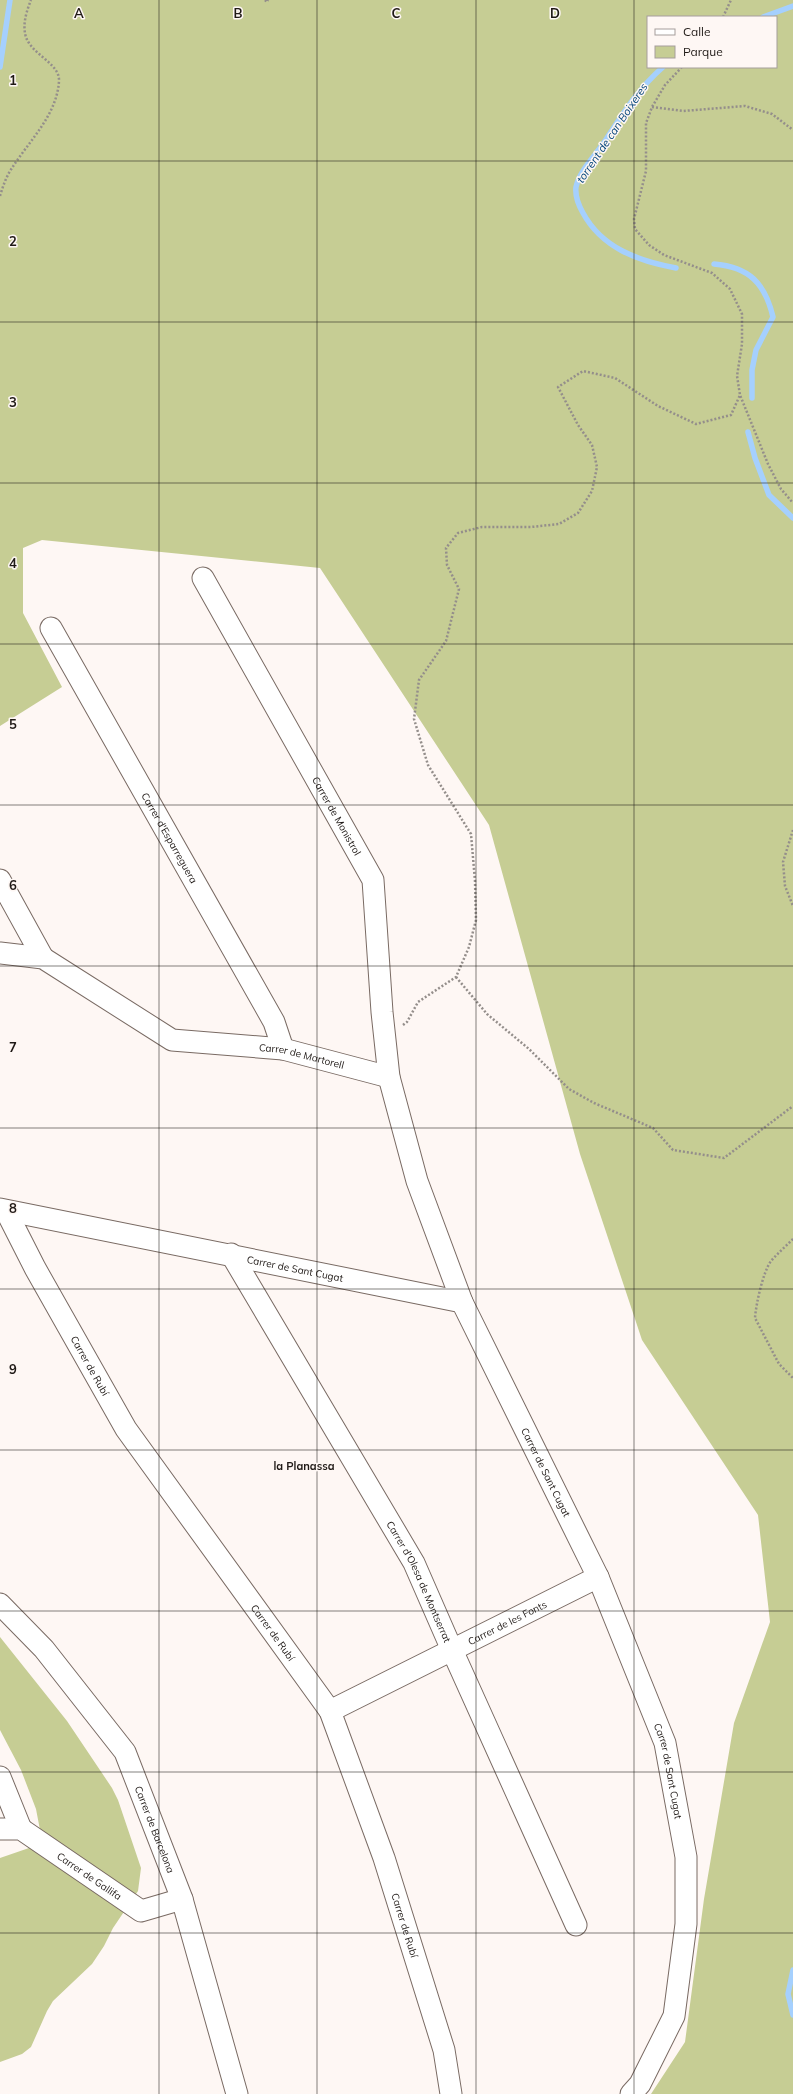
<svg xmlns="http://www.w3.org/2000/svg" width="793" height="2094" font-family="Mulish,sans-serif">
  <rect width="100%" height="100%" fill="#fef7f4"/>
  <g fill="#c6cd94" fill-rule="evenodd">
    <path d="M0,0H793V2094H651L685,2042L704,1899L734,1723L770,1622L758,1515L642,1340L580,1154L489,825L320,568L42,540L23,548V613L62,687L0,726ZM648,17H776V67H648Z"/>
    <polygon points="0,1637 67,1721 112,1788 118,1800 141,1868 138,1891 113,1928 104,1946 92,1964 53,2001 47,2011 31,2047 22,2054 0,2062 0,1858 29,1848 40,1830 36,1809 21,1770 0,1730"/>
  </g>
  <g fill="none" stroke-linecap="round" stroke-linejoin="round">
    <g stroke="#a5d0fe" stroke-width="5.5">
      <polyline points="763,17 793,6"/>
      <polyline points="0,67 10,0"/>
      <path d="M663,67C639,88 624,112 607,138C598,153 580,169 576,187C575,195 579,206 583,213C602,248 638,261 676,268"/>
      <path d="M714,264C749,267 765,283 773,317L756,350L752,370V398"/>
      <polyline points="748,432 755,458 769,495 793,518"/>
      <polyline points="793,1970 788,1994 793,2015"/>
    </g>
    <defs>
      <g id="minor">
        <path id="s1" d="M203,578L373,880L382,1012L389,1077L417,1181L462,1302"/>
        <path id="s2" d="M51,628L274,1022L283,1049"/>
        <polyline points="0,880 43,958"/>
        <path id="s3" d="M0,953L43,958L172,1040L283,1049L389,1077"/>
        <path id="s4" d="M0,1209L462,1302L598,1577L665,1743L686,1857V1924L674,2016L640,2084L631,2094"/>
        <path id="s5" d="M6,1211L35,1268L126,1429L330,1711L384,1858L444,2050L451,2094"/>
        <path id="s6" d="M231,1254L414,1563L452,1650L576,1925"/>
        <path id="s7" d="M0,1604L44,1649L125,1752L182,1899L237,2094"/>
        <path id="s8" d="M330,1711L598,1577"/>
        <polyline points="0,1777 21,1829"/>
        <path id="s9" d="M0,1829H21L141,1911L182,1899"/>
      </g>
    </defs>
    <use href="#minor" stroke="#796a63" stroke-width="23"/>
    <g stroke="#948e8b" stroke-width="2.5" stroke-dasharray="2 2" stroke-linecap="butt">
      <polyline points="265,0 267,2 268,0"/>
      <polyline points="723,17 731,0"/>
      <polyline points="682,67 665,85 652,107 646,123 646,171 634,219 635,229 649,245 664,255 712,273 730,289 742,314 742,344 737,376 740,395 768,464 781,489 793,503"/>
      <polyline points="652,107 683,111 745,106 772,114 793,130"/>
      <path d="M0,196C3,186 6,177 12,168C29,141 57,115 59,81C60,62 28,54 25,33C23,22 27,10 31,0"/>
      <polyline points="793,830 783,862 785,886 793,906"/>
      <polyline points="456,977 487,1014 529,1049 569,1089 594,1103 653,1128 673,1150 724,1158 793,1106"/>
      <polyline points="403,1025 407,1022 418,1002 456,977 469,947 476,920 475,881 471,834 428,765 414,719 419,680 446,641 459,589 447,565 446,548 458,533 482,527 531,527 559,524 578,513 592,491 597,467 592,445 578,425 558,387 583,371 615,378 658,406 696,424 731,415 740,395"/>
      <path d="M793,1239C786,1246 778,1253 771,1261C763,1272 756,1304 755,1318L779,1364L793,1378"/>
    </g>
    <use href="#minor" stroke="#fff" stroke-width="21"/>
  </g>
  <path fill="none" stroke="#1f1916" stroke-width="1" stroke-opacity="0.55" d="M159,0V2094M317,0V2094M476,0V2094M634,0V2094M0,161H793M0,322H793M0,483H793M0,644H793M0,805H793M0,966H793M0,1128H793M0,1289H793M0,1450H793M0,1611H793M0,1772H793M0,1933H793"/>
  <g text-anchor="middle" stroke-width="3" stroke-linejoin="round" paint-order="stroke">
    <g font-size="10" fill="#1f1916" stroke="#fef7f4">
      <text dy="4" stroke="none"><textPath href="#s1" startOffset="273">Carrer de Monistrol</textPath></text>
      <text dy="4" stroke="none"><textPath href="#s2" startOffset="241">Carrer d'Esparreguera</textPath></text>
      <text dy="4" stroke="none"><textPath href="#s3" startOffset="327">Carrer de Martorell</textPath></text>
      <text dy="4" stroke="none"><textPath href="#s4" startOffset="301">Carrer de Sant Cugat</textPath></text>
      <text dy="4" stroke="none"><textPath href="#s5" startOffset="176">Carrer de Rubí</textPath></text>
      <text dy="4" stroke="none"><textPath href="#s4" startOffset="661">Carrer de Sant Cugat</textPath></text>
      <text dy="4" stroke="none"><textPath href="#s6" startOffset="378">Carrer d'Olesa de Montserrat</textPath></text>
      <text dy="4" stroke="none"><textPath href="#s8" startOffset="198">Carrer de les Fonts</textPath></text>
      <text dy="4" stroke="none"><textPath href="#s5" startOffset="500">Carrer de Rubí</textPath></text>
      <text dy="4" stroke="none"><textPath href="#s4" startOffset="985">Carrer de Sant Cugat</textPath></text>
      <text dy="4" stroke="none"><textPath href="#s7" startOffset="277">Carrer de Barcelona</textPath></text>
      <text dy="4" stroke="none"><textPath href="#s9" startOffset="104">Carrer de Gallifa</textPath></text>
      <text dy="4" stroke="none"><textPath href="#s5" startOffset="824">Carrer de Rubí</textPath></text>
    </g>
    <g font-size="11" font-style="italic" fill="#07477d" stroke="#fef7f4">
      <text transform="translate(612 133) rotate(-56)" y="4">torrent de can Boixeres</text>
    </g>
    <g font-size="11" font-weight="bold" fill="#1f1916" stroke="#fef7f4">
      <text x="304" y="1470">la Planassa</text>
    </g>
  </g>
  <g font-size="13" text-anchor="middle" font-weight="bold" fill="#1f1916" stroke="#fef7f4" stroke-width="3" stroke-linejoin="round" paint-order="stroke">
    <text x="79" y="18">A</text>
    <text x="238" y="18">B</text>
    <text x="396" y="18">C</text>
    <text x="555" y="18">D</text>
    <text x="13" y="85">1</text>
    <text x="13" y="246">2</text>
    <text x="13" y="407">3</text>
    <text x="13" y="568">4</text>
    <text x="13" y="729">5</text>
    <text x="13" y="890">6</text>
    <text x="13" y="1052">7</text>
    <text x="13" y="1213">8</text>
    <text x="13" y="1374">9</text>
  </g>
  <rect x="647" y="16" width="130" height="52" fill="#fef7f4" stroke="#a59e9b"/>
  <rect x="655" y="29" width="20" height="6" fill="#ffffff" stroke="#a59e9b"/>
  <text x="683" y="36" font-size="12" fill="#1f1916">Calle</text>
  <rect x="655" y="46" width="20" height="12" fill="#c6cd94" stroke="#a59e9b"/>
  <text x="683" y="56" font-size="12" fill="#1f1916">Parque</text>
</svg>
